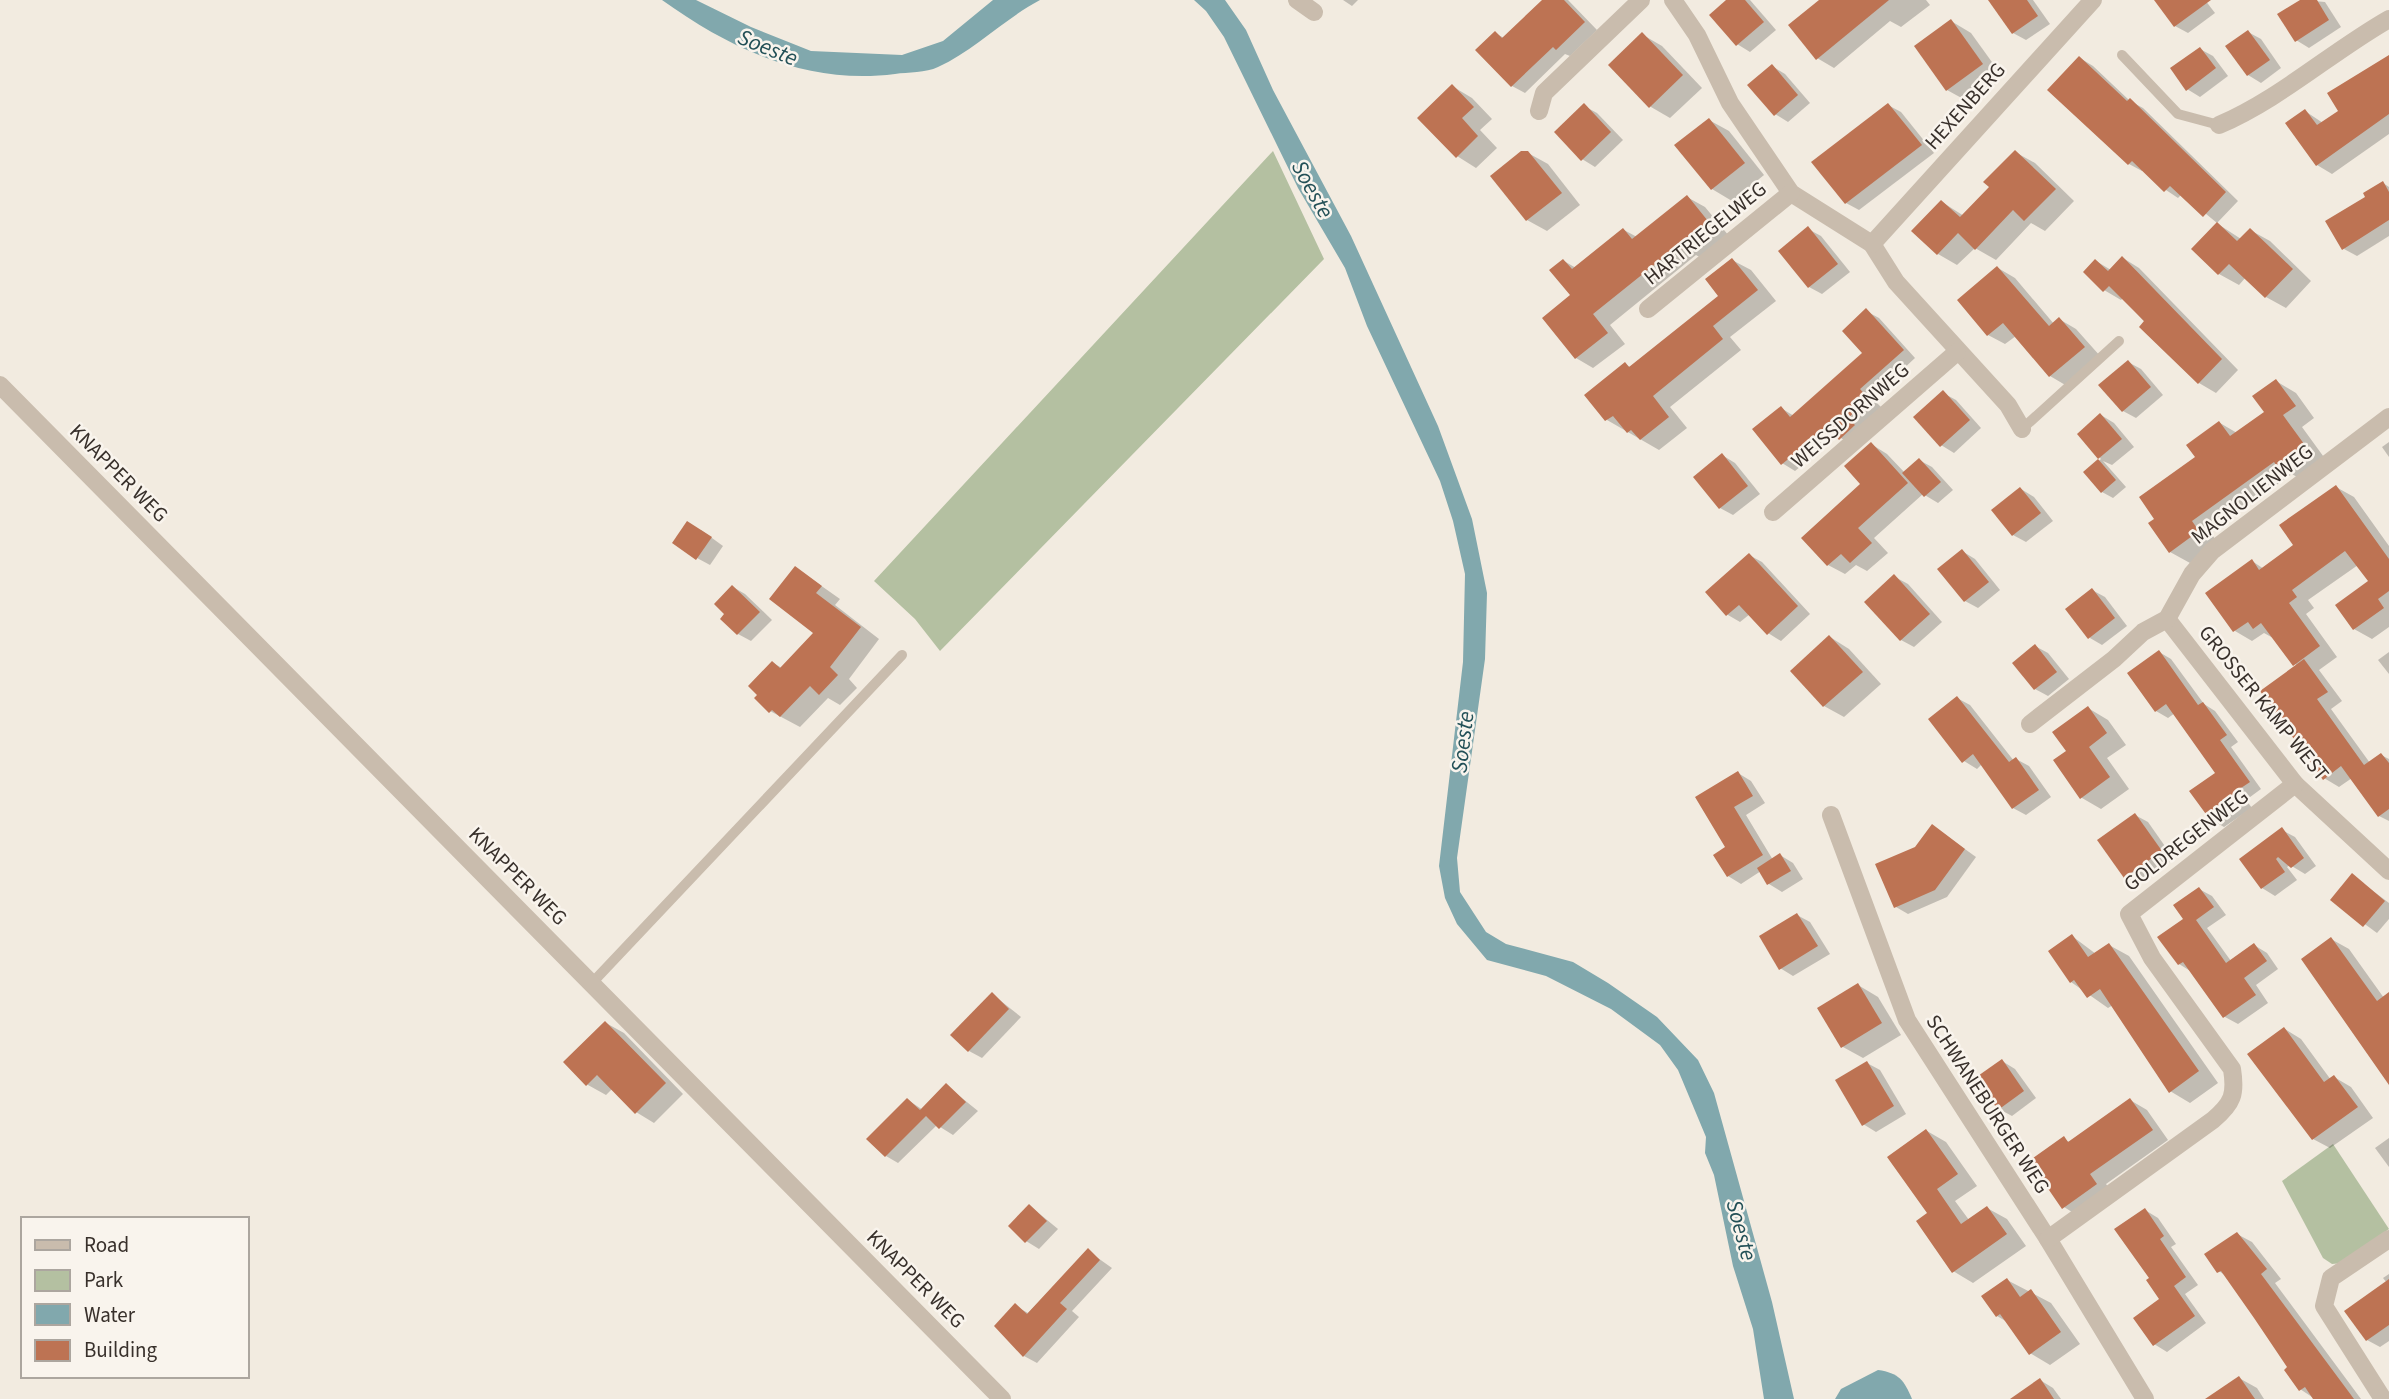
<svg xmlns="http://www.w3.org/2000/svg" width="2389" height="1399" font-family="'Source Sans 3',sans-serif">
  <rect width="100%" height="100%" fill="#f2ebe0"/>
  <g fill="#b4c0a1">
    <polygon points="1273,151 1324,259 940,651 915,619 874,581"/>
    <polygon points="2333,1144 2389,1229 2343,1263 2332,1264 2323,1258 2282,1181"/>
  </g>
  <g fill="#81a8ad">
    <path d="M662,0H696L751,27L811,51L902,55L943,41L993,0H1040C1004,19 975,50 938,67C926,73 908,72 895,74C807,85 732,50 662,0Z"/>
    <polygon points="1194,0 1225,0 1246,30 1273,90 1351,236 1438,426 1472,519 1487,593 1485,659 1457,858 1460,892 1486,932 1506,944 1573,962 1608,983 1657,1017 1698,1060 1714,1093 1772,1302 1794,1399 1764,1399 1753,1329 1733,1266 1714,1175 1705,1153 1706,1137 1678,1070 1660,1045 1611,1009 1546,976 1487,960 1457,924 1445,898 1439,866 1463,662 1465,574 1453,521 1440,481 1367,326 1345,268 1298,188 1224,37 1206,11"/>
    <path d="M1878,1370C1899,1373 1904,1380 1912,1399H1835L1841,1389Z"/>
  </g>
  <g fill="#0003">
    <polygon points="1343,0 1358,0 1352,6"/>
    <polygon points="1545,0 1568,0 1597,30 1570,56 1565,54 1525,93 1512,86 1495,33 1504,38"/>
    <polygon points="1729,0 1750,0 1776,30 1750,52 1737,44"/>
    <polygon points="1821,0 1926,0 1930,5 1901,27 1890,21 1834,68 1817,58"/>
    <polygon points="1990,0 2033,0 2050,24 2026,40 2013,33"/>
    <polygon points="2157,0 2205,0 2215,13 2188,33 2175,26"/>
    <polygon points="2303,0 2325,2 2341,27 2309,48 2296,40"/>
    <polygon points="1951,21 1971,33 2002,76 1967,101 1947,90"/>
    <polygon points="2248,32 2261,39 2281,68 2261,83 2248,75 2228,46"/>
    <polygon points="1643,35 1662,46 1702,88 1670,118 1651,107 1611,65"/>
    <polygon points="2200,49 2213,56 2228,76 2200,97 2187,89"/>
    <polygon points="2389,57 2389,134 2332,174 2317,165 2305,111 2323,123 2341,111"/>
    <polygon points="2080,58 2093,66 2130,101 2143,108 2238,201 2217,223 2182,194 2178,198 2166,190 2143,169 2142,171 2129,164"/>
    <polygon points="1772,66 1785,74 1810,103 1788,122 1775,114"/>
    <polygon points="1452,86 1472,98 1492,119 1480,130 1497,148 1476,168 1457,156"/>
    <polygon points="1888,105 1901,112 1934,153 1859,210 1846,203"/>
    <polygon points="1584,106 1597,113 1623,140 1595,167 1582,159"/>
    <polygon points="1709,120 1729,131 1764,175 1732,201 1712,189"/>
    <polygon points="2015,152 2035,163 2074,201 2045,231 2031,223 1996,260 1975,248 1957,265 1938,254 1942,202 1964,216 1991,187"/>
    <polygon points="1528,153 1548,164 1580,205 1547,231 1527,220"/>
    <polygon points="2383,183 2389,187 2389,236 2357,256 2344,249 2368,198"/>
    <polygon points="1687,197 1705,207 1729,236 1701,258 1696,255 1610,325 1625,344 1593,368 1576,358 1573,296 1564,261 1576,268 1624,230 1637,237"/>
    <polygon points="2218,224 2241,239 2250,230 2270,241 2311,281 2286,308 2266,297 2246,277 2239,285 2219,274"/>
    <polygon points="1808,229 1821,236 1850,272 1822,294 1809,287"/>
    <polygon points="2123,258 2139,268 2238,370 2216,393 2199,383 2123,298 2121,300 2104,290 2096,261 2111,270"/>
    <polygon points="1732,260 1751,270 1776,301 1730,337 1741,350 1670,407 1687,428 1659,450 1607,420 1625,364 1632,368 1721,296"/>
    <polygon points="1998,268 2015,278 2054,324 2059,319 2076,329 2101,357 2067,386 2050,376 2016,336 2005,344 1988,335"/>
    <polygon points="1866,311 1879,318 1915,358 1872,398 1881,407 1853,446 1838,436 1795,471 1782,463 1781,408 1794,416 1864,353"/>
    <polygon points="2128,362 2141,369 2163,395 2136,418 2123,411"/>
    <polygon points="2276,381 2296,393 2314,418 2302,427 2326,460 2300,479 2292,474 2210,532 2218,543 2190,563 2170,552 2157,519 2220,423 2237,433 2266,413"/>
    <polygon points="1943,393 1956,400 1981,428 1954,453 1941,445"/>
    <polygon points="2101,415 2114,423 2134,447 2112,465 2103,461 2126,487 2113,498 2102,492 2086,472 2101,459 2079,434"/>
    <polygon points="2389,442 2389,457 2382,447"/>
    <polygon points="1871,444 1887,454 1905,473 1919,460 1932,467 1953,490 1938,503 1923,494 1874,538 1888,553 1867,571 1856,565 1845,574 1828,565 1863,484"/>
    <polygon points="1722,455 1735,463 1760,494 1733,515 1720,508"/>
    <polygon points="2336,487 2354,497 2389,546 2389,627 2372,639 2354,629 2370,582 2358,565 2308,600 2314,608 2306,614 2337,657 2319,670 2342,701 2331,709 2370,763 2381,755 2389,759 2389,821 2379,816 2352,778 2339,787 2324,778 2297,666 2273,638 2264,633 2252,641 2235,631 2252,561 2264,569 2296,546"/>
    <polygon points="2021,489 2034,497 2053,521 2026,542 2013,535"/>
    <polygon points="701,530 723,546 710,565 697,558"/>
    <polygon points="1962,551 1975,559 2000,590 1978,608 1965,601"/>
    <polygon points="1749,555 1762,562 1810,614 1781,641 1768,633 1750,614 1740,622 1728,615 1707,592"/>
    <polygon points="796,568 840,599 835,605 879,639 849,679 857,688 840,705 828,698 800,727 770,711 773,663 782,668 816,633"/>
    <polygon points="1895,577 1908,584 1942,622 1914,647 1901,640 1866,602"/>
    <polygon points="733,587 745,594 772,620 751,641 738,634 727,614"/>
    <polygon points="2092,590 2105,597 2127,626 2102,645 2090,638"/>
    <polygon points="1830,637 1849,649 1881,684 1844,717 1824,706 1792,671"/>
    <polygon points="2035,646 2048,653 2069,679 2048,696 2035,689"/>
    <polygon points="2159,652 2171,659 2204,704 2215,711 2238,742 2231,747 2261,789 2246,800 2252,808 2224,827 2212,820 2218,773 2175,713 2168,718 2156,711"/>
    <polygon points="2389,652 2389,674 2378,660"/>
    <polygon points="1957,698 1970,705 2014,761 2016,759 2029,766 2051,797 2026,815 2013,808 1982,764 1977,769 1964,761"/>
    <polygon points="2088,708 2108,720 2126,745 2107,758 2129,789 2101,809 2082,798 2068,751"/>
    <polygon points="1738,773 1751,781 1765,803 1746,815 1773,860 1780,855 1793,863 1803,879 1782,892 1769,884 1761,871 1741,884 1728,876 1728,848"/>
    <polygon points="2135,815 2148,822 2174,859 2138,884 2125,877"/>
    <polygon points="2282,830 2295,837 2316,866 2305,874 2290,865 2287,867 2297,880 2275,896 2262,888"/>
    <polygon points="1944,834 1976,857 1947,897 1908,914 1896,907"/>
    <polygon points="2353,876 2389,903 2389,919 2377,933 2332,900"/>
    <polygon points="2199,889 2212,896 2226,915 2207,928 2231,961 2254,945 2267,953 2278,969 2256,985 2268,1003 2238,1024 2225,1017 2192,972 2179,964 2185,919"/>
    <polygon points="1797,915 1810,922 1830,954 1793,976 1780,968"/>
    <polygon points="2072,936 2096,954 2109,945 2129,956 2218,1083 2190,1103 2170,1091 2113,1005 2108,1008 2071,982"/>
    <polygon points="2331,939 2349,949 2384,998 2389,995 2389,1078"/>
    <polygon points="1858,985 1878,997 1901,1035 1863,1058 1843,1047"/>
    <polygon points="992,994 1021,1017 982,1058 969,1051"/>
    <polygon points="606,1023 624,1033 683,1094 654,1123 636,1112 613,1088 606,1095 588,1085 565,1062"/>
    <polygon points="2285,1029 2301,1039 2331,1080 2334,1077 2351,1087 2373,1118 2330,1148 2313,1139"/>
    <polygon points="2002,1061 2015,1069 2036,1098 2012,1116 1999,1109"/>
    <polygon points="1867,1063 1880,1070 1906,1114 1876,1132 1863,1124"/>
    <polygon points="947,1086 978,1111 953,1135 937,1125 898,1163 886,1156 908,1100 923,1110"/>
    <polygon points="2130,1100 2147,1110 2168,1140 2106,1184 2113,1194 2080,1217 2064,1207 2064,1139 2071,1143"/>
    <polygon points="1927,1131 1946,1142 1977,1186 1955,1201 1969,1220 1987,1208 2007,1219 2026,1246 1973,1283 1953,1271 1929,1213"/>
    <polygon points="2389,1138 2389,1167 2375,1148"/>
    <polygon points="1030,1206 1058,1229 1039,1249 1026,1241"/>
    <polygon points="2145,1210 2158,1218 2176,1244 2171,1247 2198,1285 2185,1294 2206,1323 2167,1352 2154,1344 2162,1300 2152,1279"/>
    <polygon points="2237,1234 2252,1242 2281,1279 2275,1283 2361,1399 2315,1399 2300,1389 2290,1367 2226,1276 2219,1271"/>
    <polygon points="1088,1251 1112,1268 1072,1311 1079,1317 1037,1363 1024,1356 1015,1306 1028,1313"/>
    <polygon points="2389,1274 2389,1341 2380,1347 2367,1340 2387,1283 2383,1278"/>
    <polygon points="2007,1280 2051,1303 2080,1344 2050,1365 2030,1353 2009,1323 1997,1316"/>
    <polygon points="2239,1378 2257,1388 2264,1399 2222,1399"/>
    <polygon points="2040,1380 2053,1388 2061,1399 2013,1399"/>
  </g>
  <g fill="#bd7353">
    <polygon points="1542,0 1564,0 1585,22 1556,50 1553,47 1511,87 1475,50 1495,31 1502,38"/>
    <polygon points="1726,0 1745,0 1764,22 1736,46 1709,15"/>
    <polygon points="1819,0 1889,0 1816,60 1788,25"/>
    <polygon points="1988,0 2027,0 2038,16 2012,34"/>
    <polygon points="2154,0 2211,0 2174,27"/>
    <polygon points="2300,0 2317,0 2329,20 2295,42 2277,14"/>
    <polygon points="1951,19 1983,64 1946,91 1914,46"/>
    <polygon points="2248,30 2270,60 2247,76 2225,46"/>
    <polygon points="1642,32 1683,75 1649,108 1608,65"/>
    <polygon points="2200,47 2216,68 2186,91 2170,68"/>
    <polygon points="2389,55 2389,114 2316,166 2285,123 2305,109 2317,125 2338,111 2327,93"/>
    <polygon points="2079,56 2127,101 2130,98 2226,192 2203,217 2170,186 2164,192 2132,161 2128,165 2047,90"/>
    <polygon points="1772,64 1798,95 1774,116 1747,85"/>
    <polygon points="1452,84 1474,107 1462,118 1478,136 1456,158 1417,118"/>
    <polygon points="1584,103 1611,132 1581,161 1554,132"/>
    <polygon points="1888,103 1922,145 1845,204 1811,162"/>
    <polygon points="1709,118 1745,163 1711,190 1674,145"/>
    <polygon points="2015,150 2056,189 2024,221 2013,210 1975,250 1958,233 1937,255 1911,231 1941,200 1960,217 1989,187 1983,182"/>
    <polygon points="1521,151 1528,151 1562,193 1526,221 1490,176"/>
    <polygon points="2383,181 2389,192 2389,220 2342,250 2325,221 2365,197 2363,193"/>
    <polygon points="1687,195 1712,226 1683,250 1679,245 1593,314 1608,333 1575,359 1542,318 1570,295 1549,270 1563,259 1572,269 1623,228 1632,239"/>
    <polygon points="2217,222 2237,241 2250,228 2293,269 2265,298 2229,264 2218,275 2191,249"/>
    <polygon points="1808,226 1838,264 1808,288 1778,251"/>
    <polygon points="2122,256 2222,359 2198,384 2139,327 2144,321 2109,286 2103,292 2083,272 2095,259 2108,271"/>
    <polygon points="1732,258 1758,290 1713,326 1723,339 1653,396 1669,417 1640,440 1631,430 1627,433 1613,416 1605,421 1584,395 1625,362 1629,367 1718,296 1705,279"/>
    <polygon points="1997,266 2049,326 2059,317 2085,347 2049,377 2003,323 1987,336 1957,300"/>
    <polygon points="1866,308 1904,350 1860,389 1869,399 1848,418 1855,425 1839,440 1827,427 1781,465 1752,429 1781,406 1790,417 1862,353 1842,331"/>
    <polygon points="2128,360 2151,387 2122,412 2098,385"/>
    <polygon points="2276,379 2296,406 2283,415 2307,448 2279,469 2274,462 2192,521 2199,531 2169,553 2148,523 2154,519 2139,497 2195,457 2186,445 2219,421 2230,436 2264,412 2252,396"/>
    <polygon points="1943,390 1970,420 1940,447 1913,417"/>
    <polygon points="2100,413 2122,439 2098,459 2077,434"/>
    <polygon points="1871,442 1908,483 1858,528 1872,543 1850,563 1841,554 1827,566 1801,538 1860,484 1844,466"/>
    <polygon points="1722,453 1748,486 1719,509 1693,477"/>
    <polygon points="1919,458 1941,482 1924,497 1902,473"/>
    <polygon points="2098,459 2116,480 2101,493 2083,472"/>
    <polygon points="2336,485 2389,559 2389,591 2378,599 2384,608 2353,630 2335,605 2368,581 2345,551 2292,590 2297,597 2289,603 2320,646 2293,666 2261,623 2253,629 2248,622 2233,632 2205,593 2252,559 2259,570 2293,545 2279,525"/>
    <polygon points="2020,487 2041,513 2012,536 1991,510"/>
    <polygon points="687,521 712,537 696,560 672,543"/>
    <polygon points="1962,549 1989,582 1964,602 1937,569"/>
    <polygon points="1749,553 1798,606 1767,635 1739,605 1726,616 1705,592"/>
    <polygon points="795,566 822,586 816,593 861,627 830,667 838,675 819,695 810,686 780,717 772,710 769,713 754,698 757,695 748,686 772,661 780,668 813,633 769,599"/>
    <polygon points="1894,574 1930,614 1900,641 1864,602"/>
    <polygon points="732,585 760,612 737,635 720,619 724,614 714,604"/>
    <polygon points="2092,588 2115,618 2088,639 2065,609"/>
    <polygon points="1829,635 1863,672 1823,707 1790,671"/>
    <polygon points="2035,644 2057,672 2034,690 2012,663"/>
    <polygon points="2159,650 2198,705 2203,702 2227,735 2220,740 2250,782 2235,792 2240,800 2211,821 2189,791 2215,773 2166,704 2155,712 2127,673"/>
    <polygon points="2304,659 2328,692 2317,699 2364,765 2381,753 2389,763 2389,809 2378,817 2341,766 2323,780 2260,691"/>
    <polygon points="1957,696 2009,762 2016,757 2039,790 2012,809 1973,754 1962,763 1928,719"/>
    <polygon points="2088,706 2107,733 2089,747 2110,777 2080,799 2053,760 2066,751 2052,732"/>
    <polygon points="1738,771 1753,796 1734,807 1763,855 1727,877 1713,855 1725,847 1695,797"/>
    <polygon points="2135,813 2162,851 2124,878 2097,840"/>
    <polygon points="1932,824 1965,849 1935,890 1894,908 1875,864 1915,847"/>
    <polygon points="2282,827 2304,858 2291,868 2278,857 2276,859 2285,872 2261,889 2239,859"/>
    <polygon points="1780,853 1791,871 1767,885 1757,868"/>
    <polygon points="2352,873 2385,901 2363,927 2330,900"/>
    <polygon points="2199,887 2214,907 2196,920 2226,963 2254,943 2267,961 2244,978 2256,995 2223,1018 2183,962 2178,965 2157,937 2183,919 2173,905"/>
    <polygon points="1797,913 1818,946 1779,970 1759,936"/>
    <polygon points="2072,934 2088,957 2109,943 2199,1071 2169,1093 2100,989 2087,998 2074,980 2070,983 2048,951"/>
    <polygon points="2331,937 2377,1001 2389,992 2389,1085 2301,959"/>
    <polygon points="1858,983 1882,1023 1841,1048 1817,1008"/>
    <polygon points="992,992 1009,1009 968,1052 950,1035"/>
    <polygon points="605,1021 666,1083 635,1114 597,1075 586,1086 563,1062"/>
    <polygon points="2284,1027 2324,1082 2334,1075 2358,1107 2312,1140 2247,1054"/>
    <polygon points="2002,1059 2024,1091 1998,1110 1975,1078"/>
    <polygon points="1867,1061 1894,1106 1862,1126 1835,1080"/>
    <polygon points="946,1083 966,1102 939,1129 926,1116 885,1157 866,1139 907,1098 920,1110"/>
    <polygon points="2130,1098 2153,1130 2090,1174 2097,1184 2062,1209 2029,1161 2064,1136 2068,1142"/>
    <polygon points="1926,1129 1958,1174 1937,1189 1961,1224 1987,1206 2007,1234 1952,1273 1916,1221 1927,1213 1887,1157"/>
    <polygon points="1029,1204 1047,1221 1025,1243 1008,1226"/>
    <polygon points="2145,1208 2164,1236 2160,1239 2186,1277 2174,1286 2195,1316 2153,1346 2133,1318 2159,1299 2146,1280 2149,1278 2114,1229"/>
    <polygon points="2237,1232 2267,1269 2261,1274 2354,1399 2313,1399 2305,1387 2299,1391 2284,1370 2287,1367 2254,1318 2221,1271 2217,1273 2204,1254"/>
    <polygon points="1088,1248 1100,1260 1060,1303 1067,1309 1023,1357 994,1326 1015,1303 1027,1314"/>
    <polygon points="2007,1278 2020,1297 2031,1289 2061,1332 2029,1355 2000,1314 1996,1317 1981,1296"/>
    <polygon points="2389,1279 2389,1325 2366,1341 2344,1311"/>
    <polygon points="2239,1376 2255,1399 2205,1399"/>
    <polygon points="2040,1378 2054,1399 2010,1399"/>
  </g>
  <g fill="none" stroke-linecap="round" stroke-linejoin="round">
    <g stroke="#c9bcad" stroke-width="10">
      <polyline points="2122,55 2178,114 2219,125"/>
      <polyline points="2022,429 2119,341"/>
      <polyline points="592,983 902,655"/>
    </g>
    <g stroke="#c9bcad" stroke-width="18">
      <polyline points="1297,0 1314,12"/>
      <polyline points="1673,0 1697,35 1730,103 1791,193 1872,244 1896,282 2008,405 2022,429"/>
      <polyline points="1539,111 1544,93 1641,0"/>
      <path d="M2219,125C2280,99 2331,52 2389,19"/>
      <polyline points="1872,244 2093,0"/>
      <polyline points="1648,309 1791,193"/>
      <polyline points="0,385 1002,1399"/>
      <polyline points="1773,512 1957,352"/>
      <polyline points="2167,619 2295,784 2389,871"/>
      <polyline points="2030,724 2114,659 2143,632 2167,619 2192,574 2212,551 2389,417"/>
      <polyline points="1831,815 1907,1020 2048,1239 2145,1399"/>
      <path d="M2048,1239L2213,1120C2233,1103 2236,1094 2232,1069L2152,958L2129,914L2295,784"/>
      <polyline points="2383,1399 2324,1306 2331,1278 2389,1239"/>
    </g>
  </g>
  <g text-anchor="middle" stroke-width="5" stroke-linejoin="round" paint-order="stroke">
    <g font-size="21" fill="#38302b" stroke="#f9f4ed">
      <text transform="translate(1965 106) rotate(-48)" y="7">HEXENBERG</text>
      <text transform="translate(1705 233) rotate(-39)" y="7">HARTRIEGELWEG</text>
      <text transform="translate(1850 415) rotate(-41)" y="7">WEISSDORNWEG</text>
      <text transform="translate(119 473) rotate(45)" y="7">KNAPPER WEG</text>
      <text transform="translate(2252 494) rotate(-38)" y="7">MAGNOLIENWEG</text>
      <text transform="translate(2264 703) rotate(51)" y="7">GROSSER KAMP WEST</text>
      <text transform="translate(2186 840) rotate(-38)" y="7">GOLDREGENWEG</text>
      <text transform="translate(518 876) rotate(45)" y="7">KNAPPER WEG</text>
      <text transform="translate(1988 1104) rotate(57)" y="7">SCHWANEBURGER WEG</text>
      <text transform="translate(916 1279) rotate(45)" y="7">KNAPPER WEG</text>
    </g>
    <g font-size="23" font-style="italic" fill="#235057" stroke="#f9f4ed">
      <text transform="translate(768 47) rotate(22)" y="8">Soeste</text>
      <text transform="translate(1313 189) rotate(61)" y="8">Soeste</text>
      <text transform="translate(1462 742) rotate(-83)" y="8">Soeste</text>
      <text transform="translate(1742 1230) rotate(75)" y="8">Soeste</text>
    </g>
  </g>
  <rect x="21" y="1217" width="228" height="161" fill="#f9f4ed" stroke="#aca69f" stroke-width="2"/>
  <rect x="35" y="1240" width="35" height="10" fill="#c9bcad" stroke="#aca69f" stroke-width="2"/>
  <text x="84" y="1252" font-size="21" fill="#38302b">Road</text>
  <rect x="35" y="1270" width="35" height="21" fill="#b4c0a1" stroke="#aca69f" stroke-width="2"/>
  <text x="84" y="1287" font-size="21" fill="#38302b">Park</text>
  <rect x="35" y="1304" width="35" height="21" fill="#81a8ad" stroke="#aca69f" stroke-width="2"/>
  <text x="84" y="1322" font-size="21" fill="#38302b">Water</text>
  <rect x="35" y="1340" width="35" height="21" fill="#bd7353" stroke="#aca69f" stroke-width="2"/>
  <text x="84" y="1357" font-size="21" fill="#38302b">Building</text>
</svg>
